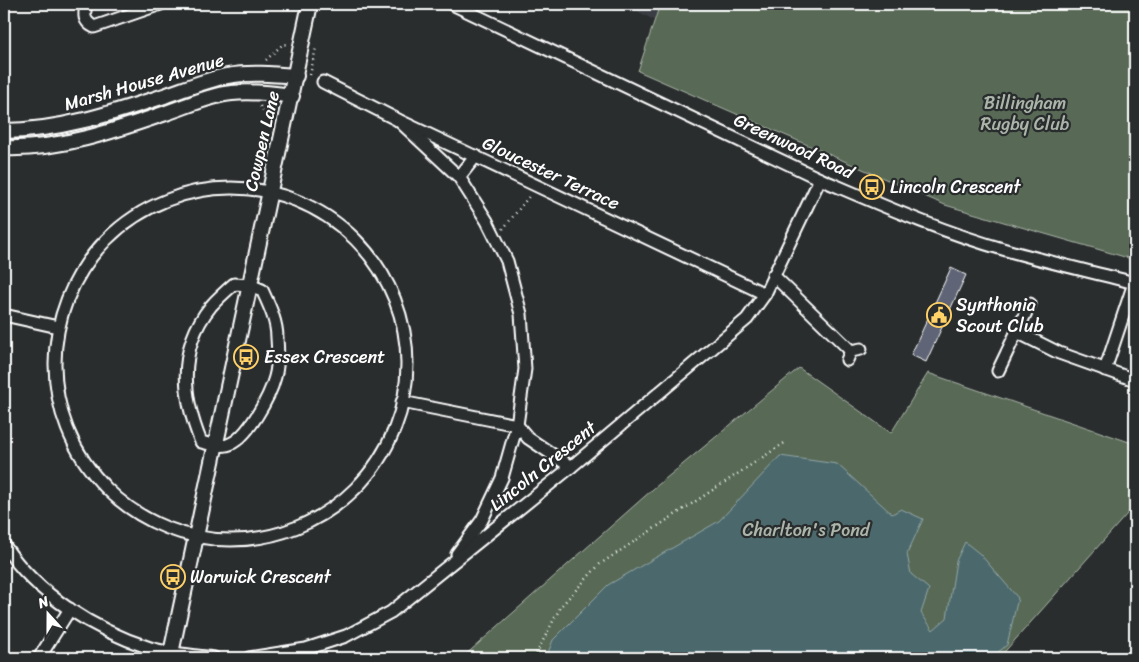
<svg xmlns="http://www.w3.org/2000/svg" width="1139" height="662" font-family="Sriracha,sans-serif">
  <rect width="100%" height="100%" fill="#2a2d2e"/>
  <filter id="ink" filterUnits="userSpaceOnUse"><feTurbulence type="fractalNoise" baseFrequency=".02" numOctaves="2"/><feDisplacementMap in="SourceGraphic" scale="10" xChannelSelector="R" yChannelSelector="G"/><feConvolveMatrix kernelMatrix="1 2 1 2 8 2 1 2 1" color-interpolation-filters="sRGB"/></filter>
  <g filter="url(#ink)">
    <polygon fill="#3a3e44" points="624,4 660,4 654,20"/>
    <g fill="#586b56" stroke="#acb5aa">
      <polygon points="660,4 1135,4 1135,260 945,205 638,71"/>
      <polygon points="799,368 891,433 928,373 1135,444 1135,505 999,658 462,658 653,489"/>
    </g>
    <polygon fill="#4b696d" stroke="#93a5a7" points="780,456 837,464 892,514 901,509 923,519 907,554 911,574 929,589 921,613 933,630 947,618 956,561 965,542 980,554 1018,598 1007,645 991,658 546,658 553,640 608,585 719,521"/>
    <polygon fill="#5e6576" stroke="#fff" points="951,268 966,275 926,362 911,355"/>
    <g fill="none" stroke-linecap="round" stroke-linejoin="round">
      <defs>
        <g id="minor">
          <path d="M86,4C84,15 83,21 94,27L161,4"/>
          <path d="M452,4L820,179C881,205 942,232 1006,250C1048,262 1092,272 1135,283"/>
          <polyline points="323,82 398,120 765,294"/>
          <polyline points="398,120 459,177 487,221 507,261 521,314 525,369 517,425 502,478 482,520 457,554"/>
          <polyline points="459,177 476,156"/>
          <circle cx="231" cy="364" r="176"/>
          <polyline points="773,275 851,351"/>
          <path d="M234,284L250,285L262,290C269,305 277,321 277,338C278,350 278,366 275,377C270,396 247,440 227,445C218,447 210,444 201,442C182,396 178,347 211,306C218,298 226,291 234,284Z"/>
          <polyline points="4,315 58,327"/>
          <polyline points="1017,332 1059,353 1135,380"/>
          <polyline points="847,360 851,351 861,349"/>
          <polyline points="1105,370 1134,283"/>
          <polyline points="998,371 1030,304"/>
          <polyline points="402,402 517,425 528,438 571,467"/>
          <path d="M4,545C37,595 94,630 150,648C170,654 193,655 214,658"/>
          <polyline points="39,658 70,609"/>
          <polyline points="249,658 306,649 346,636 391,612 571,467 747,319 765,294 820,179"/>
        </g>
        <g id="tertiary">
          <path d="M4,131C59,131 112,113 164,96C185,89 205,80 227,76C249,72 273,74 296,76"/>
          <path d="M4,148C60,150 114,131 166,113C187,106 210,95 232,93C253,91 271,93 292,96"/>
          <polyline points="170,658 310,4"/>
        </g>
      </defs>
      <use href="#minor" stroke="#fff" stroke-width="15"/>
      <use href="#tertiary" stroke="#fff" stroke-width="18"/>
      <g stroke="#fff" stroke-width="2.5" stroke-dasharray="1 4" stroke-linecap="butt">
        <polyline points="254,4 295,8"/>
        <polyline points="266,60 283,44 287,45"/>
        <polyline points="310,75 316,48 315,48"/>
        <polyline points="260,106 264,115 273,117"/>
        <polyline points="503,229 531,194"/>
        <polyline points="4,650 15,658"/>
        <polyline points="534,658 561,606 600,564 786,442"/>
      </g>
      <use href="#minor" stroke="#2a2d2e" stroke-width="11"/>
      <use href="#tertiary" stroke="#2a2d2e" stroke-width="14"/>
      <polyline stroke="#fff" stroke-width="4" points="4,9 6,4"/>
    </g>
  </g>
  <defs>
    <symbol id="bus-ring" viewBox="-11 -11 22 22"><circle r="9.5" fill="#2a2d2e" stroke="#ffd166" stroke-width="1.5"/><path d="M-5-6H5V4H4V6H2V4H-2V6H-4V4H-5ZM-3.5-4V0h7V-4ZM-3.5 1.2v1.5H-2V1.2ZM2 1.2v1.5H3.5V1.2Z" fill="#ffd166"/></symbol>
    <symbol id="civic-ring" viewBox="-11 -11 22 22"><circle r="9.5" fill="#2a2d2e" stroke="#ffd166" stroke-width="1.5"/><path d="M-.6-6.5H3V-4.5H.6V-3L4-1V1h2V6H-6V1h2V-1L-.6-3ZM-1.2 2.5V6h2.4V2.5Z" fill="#ffd166"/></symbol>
  </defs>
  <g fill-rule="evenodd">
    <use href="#bus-ring" x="858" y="173" width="28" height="28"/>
    <use href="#civic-ring" x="925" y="301" width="28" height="28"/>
    <use href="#bus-ring" x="232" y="343" width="28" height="28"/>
    <use href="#bus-ring" x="159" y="563" width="28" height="28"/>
  </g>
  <g text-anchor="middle" stroke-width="4.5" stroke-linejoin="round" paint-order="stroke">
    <g font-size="18" fill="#fff" stroke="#2a2d2e">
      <text transform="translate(144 82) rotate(-16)" y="6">Marsh House Avenue</text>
      <text transform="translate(262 141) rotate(-77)" y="6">Cowpen Lane</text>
      <text transform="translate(794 146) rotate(25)" y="6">Greenwood Road</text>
      <text transform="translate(551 173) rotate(25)" y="6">Gloucester Terrace</text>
      <text transform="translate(543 466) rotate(-39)" y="6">Lincoln Crescent</text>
    </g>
    <g font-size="18" fill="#acb5aa" stroke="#2a2d2e">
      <text x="1025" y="109">Billingham<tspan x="1025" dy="21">Rugby Club</tspan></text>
      <text x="806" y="536">Charlton's Pond</text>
    </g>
    <g font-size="18" fill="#fff" stroke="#2a2d2e" text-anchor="start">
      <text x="890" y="193">Lincoln Crescent</text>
      <text x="956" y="311">Synthonia<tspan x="956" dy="21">Scout Club</tspan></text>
      <text x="264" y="363">Essex Crescent</text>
      <text x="190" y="583">Warwick Crescent</text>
    </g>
  </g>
  <rect width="1139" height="662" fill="none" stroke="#2a2d2e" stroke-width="20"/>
  <rect x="10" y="10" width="1119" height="642" fill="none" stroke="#fff" stroke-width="2" filter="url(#ink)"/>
  <g transform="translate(48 614) rotate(339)" stroke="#2a2d2e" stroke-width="4" paint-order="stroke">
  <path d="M0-4L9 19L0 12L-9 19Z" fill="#ffffff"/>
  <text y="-8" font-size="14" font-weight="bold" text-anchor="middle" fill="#ffffff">N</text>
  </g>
</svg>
